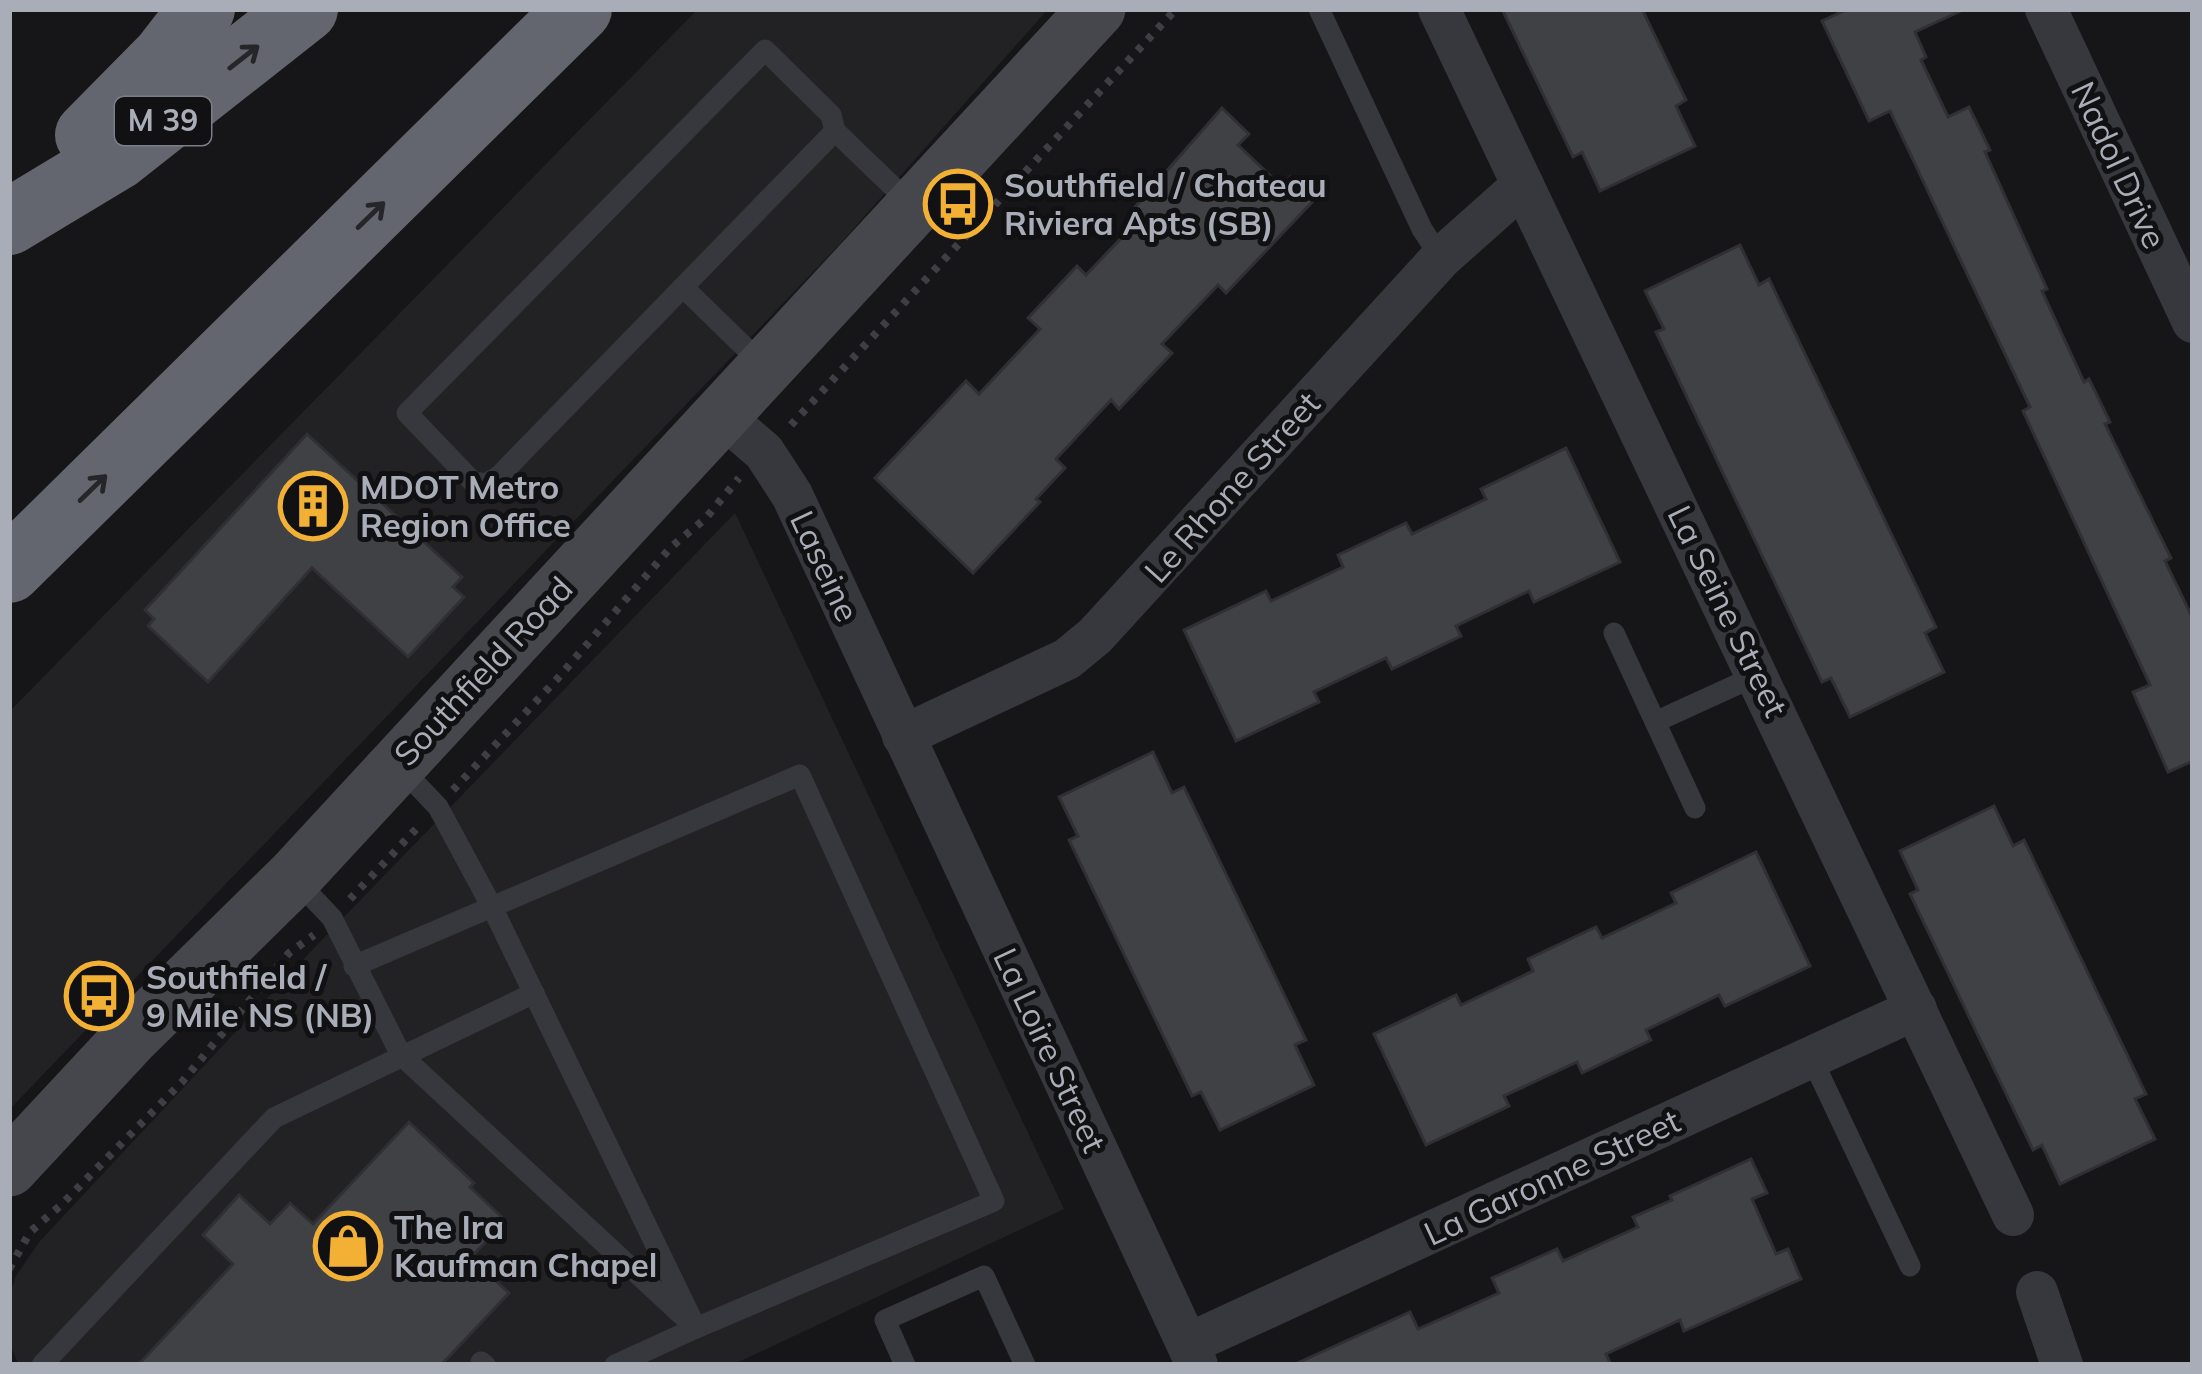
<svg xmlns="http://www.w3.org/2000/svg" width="2202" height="1374" font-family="Mulish,sans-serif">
  <rect width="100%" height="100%" fill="#161618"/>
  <g fill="#222225">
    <polygon points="698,9 1048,9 840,244 9,1110 9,712"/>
    <polygon points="735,513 1064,1209 732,1365 19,1365 9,1343 9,1296 16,1276 40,1241 315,947"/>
  </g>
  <g fill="#404145" stroke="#303034" stroke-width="3">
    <polygon points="1502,9 1642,9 1686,100 1676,106 1695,146 1600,191 1582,152 1573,157"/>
    <polygon points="1848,9 1965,9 1915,32 1926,57 1921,60 1948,117 1969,107 1990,150 1985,152 2047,289 2042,291 2084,382 2089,379 2110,422 2105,424 2171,558 2165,561 2193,619 2193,761 2168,772 2133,692 2150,685 2023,411 2030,407 1890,111 1869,121 1822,21"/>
    <polygon points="1222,108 1249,134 1238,145 1281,186 1290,177 1314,200 1226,293 1218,285 1162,344 1172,353 1119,409 1111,400 1056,459 1065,468 1036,499 1040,502 973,573 875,478 966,381 979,394 1040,329 1028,318 1077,266 1086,275 1143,215 1135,207"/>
    <polygon points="1740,245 1759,285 1769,279 1936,627 1925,633 1944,672 1850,717 1831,678 1822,682 1656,332 1664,329 1645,291"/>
    <polygon points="307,434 462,577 453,587 464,597 408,657 312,568 208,682 148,626 154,619 145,610"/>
    <polygon points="1566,448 1620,562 1534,602 1529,591 1456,626 1461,636 1392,669 1386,658 1314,692 1319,702 1236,741 1184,630 1266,591 1271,601 1343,567 1338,555 1406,523 1412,534 1486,499 1481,489"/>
    <polygon points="1153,752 1172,793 1184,787 1306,1040 1295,1045 1314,1085 1220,1130 1201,1092 1192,1096 1069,840 1078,836 1059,797"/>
    <polygon points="1994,806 2013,846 2024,840 2146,1094 2135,1099 2155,1139 2060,1184 2042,1145 2033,1150 1910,894 1918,890 1900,851"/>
    <polygon points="1756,852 1810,966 1725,1006 1719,995 1646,1030 1651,1040 1582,1073 1577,1062 1504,1096 1509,1106 1426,1145 1374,1034 1456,995 1461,1005 1533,971 1528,959 1596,927 1602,938 1676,903 1671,893"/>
    <polygon points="409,1122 474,1183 470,1187 506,1221 471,1257 509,1293 441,1365 138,1365 233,1264 203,1235 239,1195 270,1224 290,1203 313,1224"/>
    <polygon points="1751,1159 1767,1193 1752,1199 1776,1254 1788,1249 1801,1279 1684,1331 1680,1320 1606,1354 1611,1365 1293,1365 1410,1312 1418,1329 1499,1293 1492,1278 1557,1249 1563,1261 1638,1227 1633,1217 1672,1200 1670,1196"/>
  </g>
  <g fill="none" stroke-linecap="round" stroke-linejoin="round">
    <g stroke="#3d3f44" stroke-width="8" stroke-dasharray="6 9" stroke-linecap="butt">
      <polyline points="791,425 1176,9"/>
      <polyline points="453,790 558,678 671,547 705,519 739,478"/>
      <polyline points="350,899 418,827"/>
      <polyline points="9,1269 30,1232 61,1205 182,1082 289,953 314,935"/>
    </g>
    <g stroke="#37383d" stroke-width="21">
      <polyline points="1319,9 1422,229 1441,258"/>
      <polyline points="835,131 831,115 765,50 407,413 473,482 486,484 499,476 835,131 912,205"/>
      <polyline points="683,287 765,367"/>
      <polyline points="1614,633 1695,808"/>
      <polyline points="1655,722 1758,675"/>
      <polyline points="401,768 438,807 492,907 696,1328 615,1365"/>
      <polyline points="294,878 332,918 401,1055 696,1328 994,1201 800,775 354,966"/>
      <polyline points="1811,1057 1910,1266"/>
      <polyline points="481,1362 485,1365"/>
      <polyline points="42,1365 274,1118 534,993"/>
      <polyline points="905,1365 885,1320 984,1276 1025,1365"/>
    </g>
    <g stroke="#37383d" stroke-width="42">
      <polyline points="1439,9 2013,1215"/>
      <polyline points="2046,9 2193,322"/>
      <polyline points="721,415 764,452 792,495 1197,1365"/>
      <polyline points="903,736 1067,659 1095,636 1441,258 1523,185"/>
      <polyline points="2037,1292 2062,1365"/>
      <polyline points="1188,1344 1916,1009"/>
    </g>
    <polyline stroke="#45474d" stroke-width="57" points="9,1168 130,1038 294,877 1097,9"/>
    <g stroke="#63666e" stroke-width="66">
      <polyline points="88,135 165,57 202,9"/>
      <polyline points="9,222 117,157 305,9"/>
      <polyline points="9,570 579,9"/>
    </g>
  </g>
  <defs><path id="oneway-shaft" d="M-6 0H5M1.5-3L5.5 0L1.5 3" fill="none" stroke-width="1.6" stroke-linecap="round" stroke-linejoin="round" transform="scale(3)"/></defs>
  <g stroke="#26262a">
    <use href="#oneway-shaft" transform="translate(244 57) rotate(-38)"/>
    <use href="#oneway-shaft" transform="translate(371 215) rotate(-44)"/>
    <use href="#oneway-shaft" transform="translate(93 488) rotate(-44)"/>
  </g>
  <defs>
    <symbol id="bus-ring" viewBox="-11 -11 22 22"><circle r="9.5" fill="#111113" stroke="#f2b134" stroke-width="1.5"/><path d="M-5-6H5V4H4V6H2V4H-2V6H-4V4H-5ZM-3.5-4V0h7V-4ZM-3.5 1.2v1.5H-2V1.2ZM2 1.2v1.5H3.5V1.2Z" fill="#f2b134"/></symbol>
    <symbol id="building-ring" viewBox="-11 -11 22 22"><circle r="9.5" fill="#111113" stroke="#f2b134" stroke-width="1.5"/><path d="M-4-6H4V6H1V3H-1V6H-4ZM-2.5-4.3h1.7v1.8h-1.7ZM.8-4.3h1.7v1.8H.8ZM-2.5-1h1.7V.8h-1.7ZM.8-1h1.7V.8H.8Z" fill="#f2b134"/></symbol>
    <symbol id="shop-ring" viewBox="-11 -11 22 22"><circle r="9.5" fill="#111113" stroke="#f2b134" stroke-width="1.5"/><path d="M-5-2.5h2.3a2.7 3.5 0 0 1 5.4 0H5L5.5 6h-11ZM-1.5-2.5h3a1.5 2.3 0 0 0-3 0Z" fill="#f2b134"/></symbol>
  </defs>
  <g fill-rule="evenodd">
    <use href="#bus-ring" x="920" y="166" width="76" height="76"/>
    <use href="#building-ring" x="275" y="468" width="76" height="76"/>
    <use href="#bus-ring" x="61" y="958" width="76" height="76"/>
    <use href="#shop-ring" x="310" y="1208" width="76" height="76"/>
  </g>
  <g text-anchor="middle" stroke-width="10" stroke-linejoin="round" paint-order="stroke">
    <rect fill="#111113" stroke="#7b7e86" stroke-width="3" x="115" y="97" width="96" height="48" rx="9"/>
    <g font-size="30" font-weight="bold" fill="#a8adb8">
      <text x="163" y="131">M 39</text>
    </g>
    <g font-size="33" fill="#a8adb8" stroke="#111113">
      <text transform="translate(2119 165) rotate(65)" y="12">Nadol Drive</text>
      <text transform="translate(1232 487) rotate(-48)" y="12">Le Rhone Street</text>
      <text transform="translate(825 566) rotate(65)" y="12">Laseine</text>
      <text transform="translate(1728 611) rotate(64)" y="12">La Seine Street</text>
      <text transform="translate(483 671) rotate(-47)" y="12">Southfield Road</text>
      <text transform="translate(1050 1050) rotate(65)" y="12">La Loire Street</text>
      <text transform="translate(1552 1177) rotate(-25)" y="12">La Garonne Street</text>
    </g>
    <g font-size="33" font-weight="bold" fill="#a8adb8" stroke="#111113" text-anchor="start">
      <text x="1004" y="197">Southfield / Chateau<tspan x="1004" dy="38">Riviera Apts (SB)</tspan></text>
      <text x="360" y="499">MDOT Metro<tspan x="360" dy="38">Region Office</tspan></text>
      <text x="146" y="989">Southfield /<tspan x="146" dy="38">9 Mile NS (NB)</tspan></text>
      <text x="394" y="1239">The Ira<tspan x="394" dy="38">Kaufman Chapel</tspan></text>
    </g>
  </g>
  <rect width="2202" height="1374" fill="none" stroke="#a8adb8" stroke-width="24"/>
</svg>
